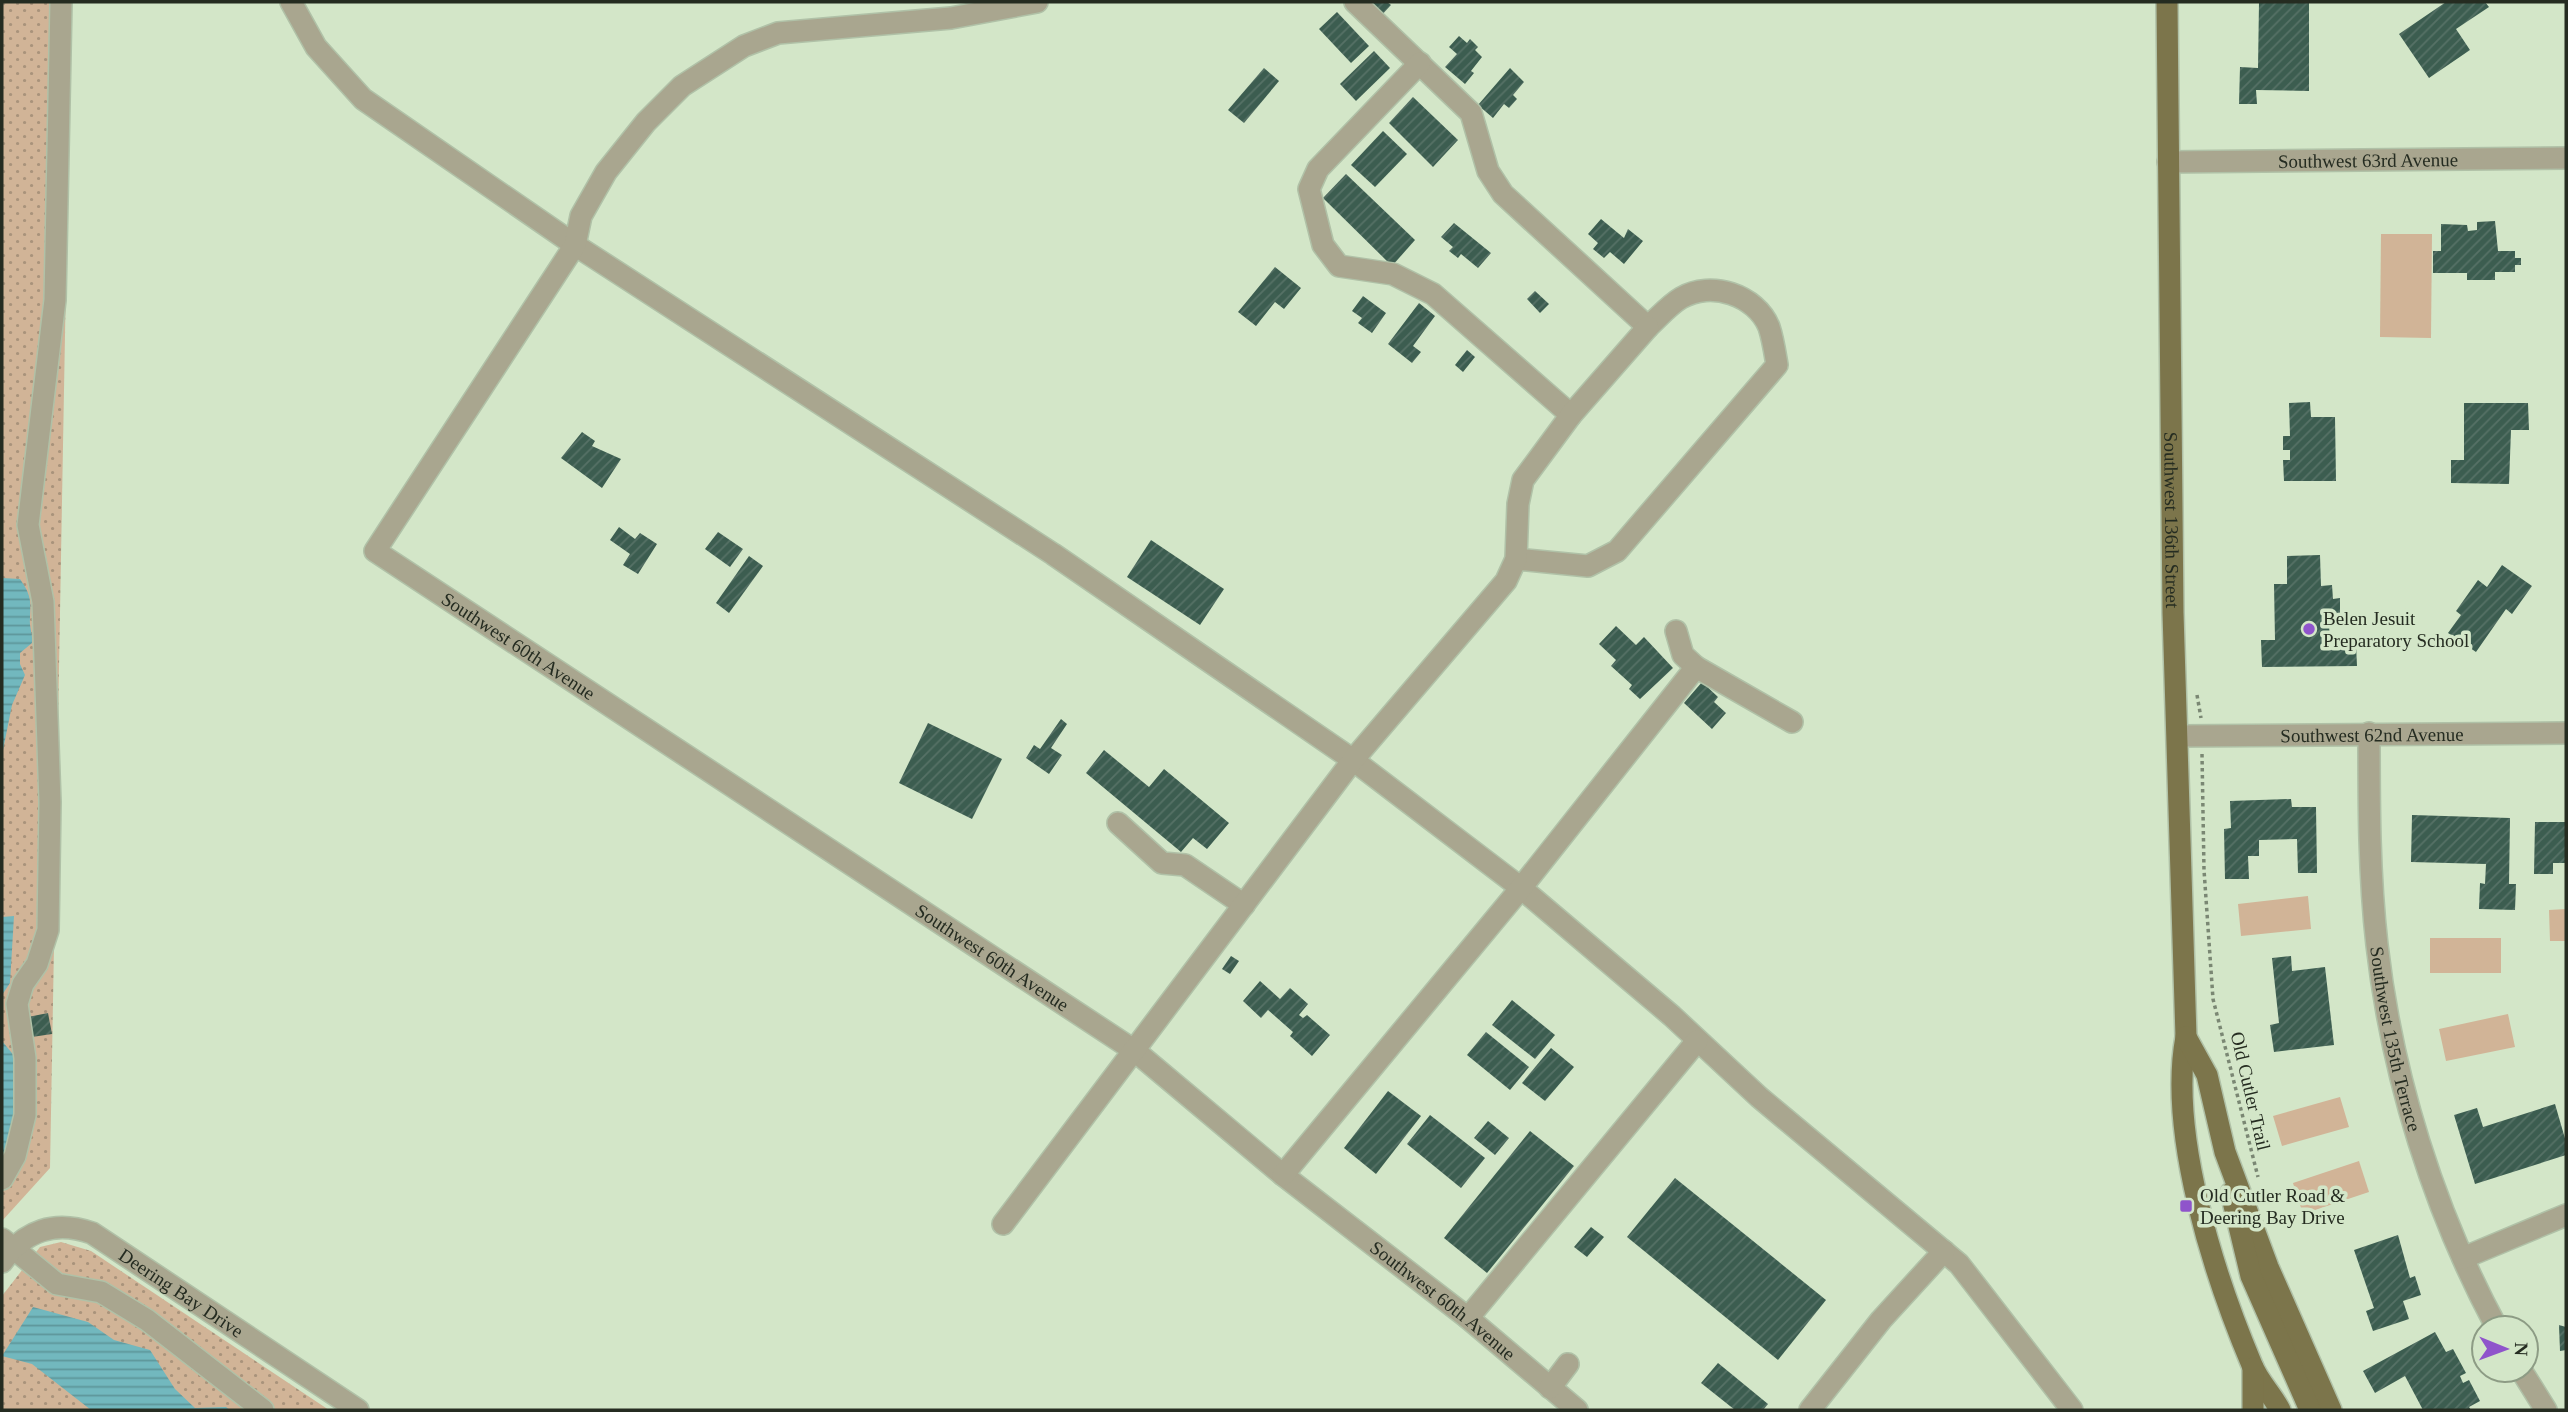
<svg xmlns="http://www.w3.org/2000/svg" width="2568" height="1412" font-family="'Times New Roman',serif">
  <defs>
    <pattern id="grass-dots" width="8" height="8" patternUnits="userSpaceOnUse" patternTransform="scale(1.75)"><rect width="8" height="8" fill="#d1b497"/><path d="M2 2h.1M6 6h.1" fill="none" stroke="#a9937b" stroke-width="1.8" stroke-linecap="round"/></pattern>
    <pattern id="water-rules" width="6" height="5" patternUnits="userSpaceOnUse" patternTransform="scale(1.75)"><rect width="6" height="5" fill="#72b8be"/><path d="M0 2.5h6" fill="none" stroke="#5d969a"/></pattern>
    <pattern id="building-hatch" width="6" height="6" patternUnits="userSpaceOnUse" patternTransform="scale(1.75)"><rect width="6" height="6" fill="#3c5d50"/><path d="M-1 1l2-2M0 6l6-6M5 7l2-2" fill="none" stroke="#567166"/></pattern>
  </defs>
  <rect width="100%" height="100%" fill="#d3e6c8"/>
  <g fill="url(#grass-dots)">
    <polygon points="2,2 71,2 50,1168 2,1221"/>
    <polygon points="61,1242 91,1251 329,1410 2,1410 2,1296 40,1247"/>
  </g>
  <g fill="#d1b497">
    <polygon points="2381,234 2432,234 2431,338 2380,337"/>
    <polygon points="2308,896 2311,929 2241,936 2238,904"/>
    <polygon points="2566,909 2566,941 2550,941 2549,910"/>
    <rect x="2430" y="938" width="71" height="35"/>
    <polygon points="2508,1014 2515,1047 2446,1061 2439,1029"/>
    <polygon points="2340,1097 2349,1127 2282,1146 2273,1116"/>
    <polygon points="2359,1161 2369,1192 2303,1214 2293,1183"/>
  </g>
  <g fill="url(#water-rules)">
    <path d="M2,578L20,579C31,595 31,600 30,618C29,627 33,634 32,643L20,653V664L25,675L12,705L2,755Z"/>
    <polygon points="14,916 10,983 2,995 2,917"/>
    <polygon points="2,1041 16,1058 20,1119 2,1156"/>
    <polygon points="33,1307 88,1322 114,1340 150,1350 175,1389 195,1408 226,1407 230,1410 91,1410 32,1364 2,1356"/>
  </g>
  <g fill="url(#building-hatch)">
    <polygon points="1361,2 1387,2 1391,5 1379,18"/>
    <polygon points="2259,2 2309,2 2309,91 2256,90 2257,104 2239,104 2240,67 2258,68"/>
    <polygon points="2446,2 2485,2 2489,7 2456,29 2470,50 2429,78 2399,34"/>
    <polygon points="1337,12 1369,46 1351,63 1319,29"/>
    <polygon points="1459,36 1467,43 1470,39 1478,47 1475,50 1482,57 1471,71 1474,73 1465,84 1445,67 1457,54 1449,47"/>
    <polygon points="1374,51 1390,68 1356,101 1340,84"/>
    <polygon points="1264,68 1279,81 1244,123 1228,110"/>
    <polygon points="1510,68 1524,82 1513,95 1517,99 1509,108 1504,104 1493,118 1478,105"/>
    <polygon points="1413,97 1458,140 1433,167 1389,123"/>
    <polygon points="1383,131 1407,154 1375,187 1351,165"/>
    <polygon points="1346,174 1415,240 1392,266 1323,198"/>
    <polygon points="1601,219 1624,238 1628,229 1643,241 1624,264 1610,252 1604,258 1593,249 1598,243 1588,234"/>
    <polygon points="2495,221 2498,251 2515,251 2515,258 2521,258 2521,265 2515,265 2515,272 2495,272 2495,280 2467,280 2467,273 2433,273 2433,251 2441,251 2441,224 2467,225 2468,231 2477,230 2477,222"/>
    <polygon points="1454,223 1491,253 1478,268 1461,254 1458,258 1449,251 1453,247 1441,237"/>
    <polygon points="1275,267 1301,288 1284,309 1275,302 1256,326 1238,312"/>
    <polygon points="1535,291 1549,304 1540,313 1527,299"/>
    <polygon points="1363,296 1386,313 1372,333 1358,323 1362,318 1352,311"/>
    <polygon points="1419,303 1435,316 1413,346 1421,352 1412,363 1388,344"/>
    <polygon points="1467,350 1475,357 1463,372 1455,365"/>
    <polygon points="2310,402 2311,417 2335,417 2336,481 2284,481 2283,460 2290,460 2290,450 2283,450 2283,436 2290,436 2289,403"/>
    <polygon points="2464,403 2528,403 2529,430 2511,430 2509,484 2451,483 2451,460 2464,460"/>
    <polygon points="582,432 595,441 592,446 621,459 602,488 561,458"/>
    <polygon points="619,527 635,539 640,533 657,544 638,574 623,565 630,554 610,540"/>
    <polygon points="718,532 743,549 730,567 705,549"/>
    <polygon points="1151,540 1224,589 1200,625 1127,577"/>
    <polygon points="2320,555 2321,586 2332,585 2333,599 2340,598 2340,622 2329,623 2330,645 2356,644 2357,666 2262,667 2261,640 2275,640 2274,584 2287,584 2287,556"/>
    <polygon points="749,556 763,566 729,613 716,603"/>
    <polygon points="2502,565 2532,586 2512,614 2506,609 2476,652 2448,633 2461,615 2456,611 2478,580 2487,587"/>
    <polygon points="1616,626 1636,645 1644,637 1673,668 1640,699 1629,689 1632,685 1611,666 1616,660 1599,644"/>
    <polygon points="1702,682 1718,697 1714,702 1726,713 1712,729 1684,703"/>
    <polygon points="1061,719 1067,724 1051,748 1062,755 1049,774 1026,758 1034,745 1040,749"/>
    <polygon points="928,723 1002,759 972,819 899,783"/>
    <polygon points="1104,750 1149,787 1164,769 1229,823 1207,849 1193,838 1181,852 1086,773"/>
    <polygon points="2291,799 2292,807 2316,807 2317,873 2298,873 2297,839 2259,840 2259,856 2248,856 2249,879 2225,879 2224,829 2231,828 2230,801"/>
    <polygon points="2412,815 2510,818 2509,884 2516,884 2515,910 2479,909 2480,883 2485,884 2486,864 2411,862"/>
    <polygon points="2535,822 2566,822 2566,863 2553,863 2553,874 2534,874"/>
    <polygon points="1231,956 1239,961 1230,974 1222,969"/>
    <polygon points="2291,956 2292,971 2325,967 2334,1045 2274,1052 2270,1025 2279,1023 2272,958"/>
    <polygon points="1260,981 1280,999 1290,988 1308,1004 1299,1015 1303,1018 1307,1015 1330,1035 1312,1056 1290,1036 1293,1032 1268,1010 1261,1018 1243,1001"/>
    <polygon points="1512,1000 1555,1035 1535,1059 1492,1025"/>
    <polygon points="48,1013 52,1034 32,1037 28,1017"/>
    <polygon points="1486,1032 1529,1067 1510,1090 1467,1055"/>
    <polygon points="1551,1048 1574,1067 1545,1101 1522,1083"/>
    <polygon points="1388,1091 1421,1116 1376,1174 1344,1148"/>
    <polygon points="2555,1104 2566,1142 2566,1155 2475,1184 2454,1115 2477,1108 2483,1127"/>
    <polygon points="1430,1115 1485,1158 1461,1188 1407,1144"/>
    <polygon points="1488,1121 1509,1138 1495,1155 1474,1138"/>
    <polygon points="1530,1131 1574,1166 1487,1273 1444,1238"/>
    <polygon points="1675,1178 1826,1300 1778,1360 1627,1237"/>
    <polygon points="1591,1227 1604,1237 1587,1257 1574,1247"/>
    <polygon points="2398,1235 2410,1278 2415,1276 2421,1295 2403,1301 2409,1319 2373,1331 2366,1311 2374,1308 2354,1250"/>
    <polygon points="2559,1325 2566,1327 2566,1350 2560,1351"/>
    <polygon points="2435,1332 2446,1352 2453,1349 2466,1373 2460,1376 2463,1383 2469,1380 2480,1401 2469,1407 2471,1410 2423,1410 2405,1376 2375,1393 2363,1371"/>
    <polygon points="1718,1363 1768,1404 1763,1410 1735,1410 1701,1383"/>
  </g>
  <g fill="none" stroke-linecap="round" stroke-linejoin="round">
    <defs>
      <g id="minor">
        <polyline points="291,2 316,47 363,99 575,245 1053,554 1353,760 1521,888 1672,1016 1759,1097 1959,1264 2072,1410"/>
        <path id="s1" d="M1037,2L951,18L778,33L744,46L682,86L646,122L606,172L581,216L575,245L375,551L1135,1051L1283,1175L1468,1318L1577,1410"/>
        <path d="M1355,2L1471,113L1488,171L1503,194L1648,327C1658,318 1669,305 1681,298C1711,280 1756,295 1769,327C1773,339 1775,353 1777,365L1617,551L1588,566L1516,559"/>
        <polyline points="1420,63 1318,169 1309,189 1323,245 1339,266 1393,274 1433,294 1571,415"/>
        <path id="s2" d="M2168,162L2566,158"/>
        <polyline points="1676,631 1683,655 1696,667"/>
        <path id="s3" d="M2369,733C2369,804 2369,875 2377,945C2392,1077 2434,1211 2497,1328"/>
        <path id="s4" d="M2178,736L2566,733"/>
        <polyline points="1118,823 1162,863 1185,865 1244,905"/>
        <polyline points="1283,1175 1521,888 1696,667 1792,722"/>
        <polyline points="2,1179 15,1156 25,1115 25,1058 17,1004 23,984 37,964 48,930 50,802 43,602 28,525 55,300 61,2"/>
        <polyline points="1003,1224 1353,760 1506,581 1516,559 1518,504 1523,480 1571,415 1648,327"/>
        <polyline points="2,1239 57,1284 101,1292 147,1320 263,1410"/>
        <polyline points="2463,1258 2566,1215"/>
        <path id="s5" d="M2,1262C25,1230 55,1220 92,1233L358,1410"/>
        <polyline points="1468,1318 1697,1041"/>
        <polyline points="2521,1370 2546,1410"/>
        <polyline points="1550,1388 1568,1364"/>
        <polyline points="1810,1410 1881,1320 1944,1251"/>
      </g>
      <g id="major">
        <path id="s6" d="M2167,2L2173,613L2186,1037C2168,1133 2214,1275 2252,1365C2258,1381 2272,1394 2280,1410"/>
        <polyline points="2186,1037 2207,1075 2225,1152 2268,1267 2331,1410"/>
        <polyline points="2231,1193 2251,1276 2310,1410"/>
        <polyline points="2253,1368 2253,1410"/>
      </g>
    </defs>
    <use href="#minor" stroke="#b0c1a7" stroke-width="24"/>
    <use href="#major" stroke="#b0c1a7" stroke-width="24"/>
    <g stroke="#7a8773" stroke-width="3.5" stroke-dasharray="3.5 3.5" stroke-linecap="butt">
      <polyline points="2197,695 2201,718"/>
      <polyline points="2202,754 2204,870 2213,999 2258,1177"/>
    </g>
    <use href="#minor" stroke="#a9a68f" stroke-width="21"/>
    <use href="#major" stroke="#7c754b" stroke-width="21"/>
  </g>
  <g fill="#8f54cb" stroke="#d3e6c8" stroke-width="2.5">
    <circle cx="2309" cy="629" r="7"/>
    <rect x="2179" y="1199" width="14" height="14" rx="3.5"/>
  </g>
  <g text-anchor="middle" stroke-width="7" stroke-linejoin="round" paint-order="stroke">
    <g font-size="19" fill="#252c21" stroke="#d3e6c8">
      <text dy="7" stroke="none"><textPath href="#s2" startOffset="200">Southwest 63rd Avenue</textPath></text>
      <text dy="7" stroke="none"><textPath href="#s6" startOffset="518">Southwest 136th Street</textPath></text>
      <text dy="7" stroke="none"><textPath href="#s1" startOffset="1104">Southwest 60th Avenue</textPath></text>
      <text dy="7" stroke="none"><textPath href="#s4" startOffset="194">Southwest 62nd Avenue</textPath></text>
      <text dy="7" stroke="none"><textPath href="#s1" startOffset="1671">Southwest 60th Avenue</textPath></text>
      <text dy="7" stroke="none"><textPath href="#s3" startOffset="308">Southwest 135th Terrace</textPath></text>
      <text transform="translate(2251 1091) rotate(77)" y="7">Old Cutler Trail</text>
      <text dy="7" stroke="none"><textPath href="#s5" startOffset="210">Deering Bay Drive</textPath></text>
      <text dy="7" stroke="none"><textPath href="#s1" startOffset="2238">Southwest 60th Avenue</textPath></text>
    </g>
    <g font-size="19" fill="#252c21" stroke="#d3e6c8" text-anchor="start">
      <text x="2323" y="625">Belen Jesuit<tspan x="2323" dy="22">Preparatory School</tspan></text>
      <text x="2200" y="1202">Old Cutler Road &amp;<tspan x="2200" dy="22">Deering Bay Drive</tspan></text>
    </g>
  </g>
  <rect width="2568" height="1412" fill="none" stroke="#252c21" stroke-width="7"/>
  <g transform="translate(2505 1349) rotate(91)"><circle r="33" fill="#d3e6c8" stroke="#8d9c85" stroke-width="2"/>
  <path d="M0-5L12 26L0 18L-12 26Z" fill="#8f54cb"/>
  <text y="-10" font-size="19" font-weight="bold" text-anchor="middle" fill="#252c21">N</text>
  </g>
</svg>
